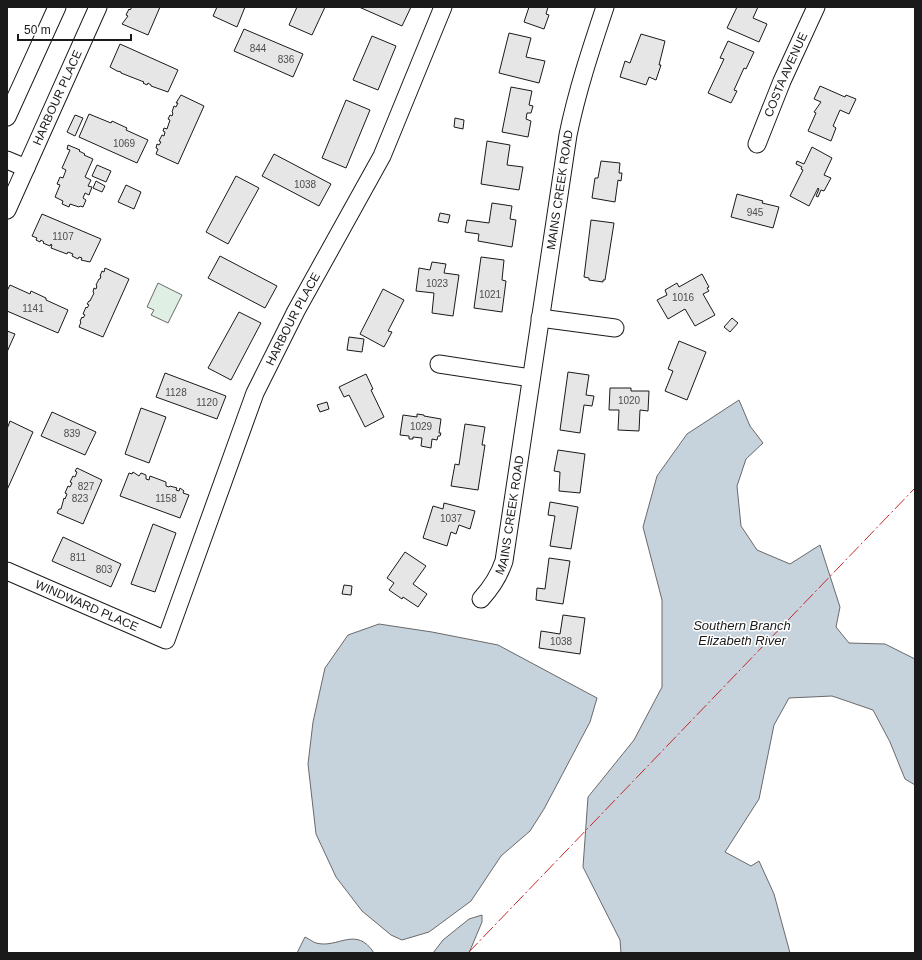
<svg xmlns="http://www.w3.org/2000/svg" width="922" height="960" font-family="Arial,sans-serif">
  <rect width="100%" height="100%" fill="#fff"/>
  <polygon fill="#e0efe3" stroke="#6a6a6a" points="158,283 182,295 168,323 151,315 154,310 147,307"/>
  <g fill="#c6d2dc" stroke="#6a6a6a">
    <polygon points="739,400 750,426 763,443 746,459 737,486 741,526 757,550 790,564 820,545 840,607 836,627 849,643 885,644 915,659 915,785 905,779 890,742 873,710 832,696 789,698 774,725 759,799 725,852 751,866 759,861 774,894 790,953 621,953 620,940 583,867 588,797 634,740 662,687 662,600 643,527 657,476 687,434"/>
    <polygon points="379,624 432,632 498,645 597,698 590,722 544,809 530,831 501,856 471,901 429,932 402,940 391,935 362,911 336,877 316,834 308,764 313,722 325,668 348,635"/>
    <polygon points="482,915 482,922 469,953 433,953 443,940 469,919"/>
    <path d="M305,937C309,939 313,942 316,943C338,949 356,925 374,953H297Z"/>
  </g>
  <g fill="#e6e6e6" stroke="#1a1a1a">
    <polygon points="132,7 160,7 148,35 122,24 128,16 126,15 129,9 130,10"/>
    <polygon points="217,7 245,7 237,27 213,16"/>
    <polygon points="297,7 325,7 312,35 289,25"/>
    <polygon points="359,7 411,7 402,26"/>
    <polygon points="529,7 548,7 546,14 549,15 544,29 524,22"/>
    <polygon points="737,7 758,7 753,18 767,24 759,42 727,28"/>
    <polygon points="244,29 303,54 293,77 234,51"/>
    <polygon points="509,33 531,38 526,57 545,61 539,83 499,73"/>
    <polygon points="641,34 665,41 659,65 661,65 656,80 649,77 646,85 620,77 625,61 630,63"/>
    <polygon points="372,36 396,46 378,90 353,80"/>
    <polygon points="728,41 754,52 746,69 744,68 734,90 737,91 731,103 708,93 724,59 720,58"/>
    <polygon points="120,44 178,70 168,92 151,86 151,85 148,83 147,85 143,83 144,82 121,73 121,72 117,71 110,67"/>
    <polygon points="820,86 845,97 846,95 856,99 849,114 840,110 833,126 836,128 831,141 808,131 816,113 814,112 821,102 814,99"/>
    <polygon points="511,87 532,91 529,105 533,106 531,113 527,113 526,119 531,121 528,137 502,132"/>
    <polygon points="181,95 204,106 178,164 156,154 158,149 156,148 157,144 159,145 161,142 159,141 162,135 164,136 165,132 163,131 164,128 167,129 170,120 168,119 170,115 172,116 173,113 172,112 174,106 176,107 178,103 176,103"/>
    <polygon points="346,100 370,110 346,168 322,158"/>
    <polygon points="89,114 111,123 112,121 127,128 126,130 148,140 137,163 79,137"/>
    <polygon points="75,115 83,118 75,136 67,132"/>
    <polygon points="455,118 464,120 463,129 454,127"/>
    <polygon points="487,141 510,145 507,165 523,167 519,190 481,184"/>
    <polygon points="68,145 80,150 79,151 85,154 84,155 93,159 85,177 91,180 88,186 92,187 89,195 85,193 83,198 86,200 83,207 80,206 79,207 70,204 69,207 62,204 63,201 55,197 60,185 57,184 60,177 63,178 66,170 62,168 70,150 67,149"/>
    <polygon points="812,147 832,158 824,175 831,178 824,191 821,190 818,197 816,196 819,189 818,188 809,206 790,196 803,170 801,169 802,167 796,164 797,161 804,164"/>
    <polygon points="274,154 331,184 319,206 262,176"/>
    <polygon points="601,161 620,163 619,173 622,173 621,181 618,180 615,202 592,198 595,178 598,178"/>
    <polygon points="97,165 111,171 106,182 92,176"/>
    <polygon points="236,176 259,188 228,244 206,232"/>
    <polygon points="96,181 105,186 102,192 93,188"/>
    <polygon points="126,185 141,192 134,209 118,202"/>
    <polygon points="737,194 763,201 762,203 779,207 773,228 731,217"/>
    <polygon points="492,203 512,206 510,219 516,220 512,247 478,241 479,234 465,232 467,220 489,223"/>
    <polygon points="440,213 450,215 448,223 438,221"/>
    <polygon points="42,214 101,239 90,262 81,260 82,258 79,257 78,259 72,256 73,254 68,252 67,254 51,248 52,245 51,244 50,246 43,243 44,242 41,240 40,242 36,240 37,238 32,236"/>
    <polygon points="591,220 614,223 605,280 603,280 603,282 589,280 589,278 584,277"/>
    <polygon points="220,256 277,286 265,308 208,278"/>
    <polygon points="481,257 504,260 502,280 506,281 502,312 474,308"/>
    <polygon points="432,262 446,264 444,273 459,275 453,316 432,313 434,293 416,291 419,268 430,270"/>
    <polygon points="105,268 129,279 103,337 79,327 81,322 80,321 82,317 83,318 85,315 83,314 86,307 87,308 89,305 87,304 89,301 90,301 94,293 93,292 94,288 96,289 97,286 96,285 99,279 100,279 101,276 100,276 102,271 104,272"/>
    <polygon points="702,274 709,287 707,288 709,291 703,294 715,315 695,326 685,309 668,319 657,300 667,295 665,290 677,283 679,287"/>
    <polygon points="10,285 30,294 31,291 46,298 46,300 68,310 58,333 7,311 7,291"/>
    <polygon points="383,289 404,300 388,331 392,332 384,347 360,334"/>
    <polygon points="239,312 261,323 231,380 208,368"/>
    <polygon points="732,318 738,323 730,332 724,327"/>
    <polygon points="7,331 15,334 7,352"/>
    <polygon points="349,337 364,339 362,352 347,350"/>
    <polygon points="679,341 706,352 687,400 665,391 673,371 668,369"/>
    <polygon points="568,372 589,375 586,395 594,396 592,406 584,405 580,433 560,430"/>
    <polygon points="165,373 226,396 217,419 156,397"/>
    <polygon points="366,374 373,389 371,390 384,417 365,427 349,395 344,397 339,387"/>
    <polygon points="610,388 631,388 631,391 649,391 648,411 640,410 639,431 618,430 619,410 609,410"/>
    <polygon points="327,402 329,409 320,412 317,405"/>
    <polygon points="141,408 166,417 149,463 125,454"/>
    <polygon points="52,412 96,432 85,455 41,436"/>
    <polygon points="417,414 424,415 424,416 441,419 439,433 441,433 440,436 438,436 437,440 432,439 431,448 421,446 422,438 413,437 413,439 409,439 409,436 400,435 403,415 417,417"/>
    <polygon points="10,421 33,432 7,490 7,429"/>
    <polygon points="465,424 485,427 482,445 485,445 478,490 451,486 455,464 459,465"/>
    <polygon points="558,450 585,454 580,493 559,491 560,472 554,471"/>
    <polygon points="77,468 102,480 83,524 57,513 59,509 61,509 64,498 65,499 67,494 65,493 68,486 70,487 72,483 70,482 73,476 75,477 77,472 75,471"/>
    <polygon points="133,472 139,476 141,473 146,475 146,479 149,480 150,476 166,482 166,486 169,487 170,486 177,488 176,490 179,491 180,488 184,491 183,493 189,495 180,518 120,496 129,473 132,474"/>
    <polygon points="550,502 578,507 571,549 550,546 555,516 548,515"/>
    <polygon points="444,503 475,511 470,529 459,525 456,534 451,532 447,546 423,538 433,506 443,509"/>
    <polygon points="153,524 176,533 155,592 131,584"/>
    <polygon points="63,537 121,564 111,587 52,561"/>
    <polygon points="405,552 426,566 413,584 427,594 418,607 403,597 402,599 389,590 394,583 387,578"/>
    <polygon points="549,558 570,561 563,604 536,600 537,588 545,589"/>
    <polygon points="344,585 352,586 351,595 342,594"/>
    <polygon points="563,615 585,618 580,654 539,648 541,631 560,634"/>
  </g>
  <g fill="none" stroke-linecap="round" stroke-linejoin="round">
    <defs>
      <g id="minor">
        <polyline points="7,117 57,7"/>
        <path id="s1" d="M757,144L782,81L816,7"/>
        <polyline points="7,160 26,168"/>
        <path id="s2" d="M7,210L98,7"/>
        <polyline points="540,318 615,328"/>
        <polyline points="439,364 531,378"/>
        <path id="s3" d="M7,571L166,640L255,393L296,311L382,156L443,7"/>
        <path id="s4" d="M481,599C492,587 499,576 504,561L568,135C577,91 591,49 605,7"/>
      </g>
    </defs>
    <use href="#minor" stroke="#1a1a1a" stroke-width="19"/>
    <use href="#minor" stroke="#fff" stroke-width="17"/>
    <polyline stroke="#c62828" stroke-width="1" stroke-dasharray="14 3 2 3" stroke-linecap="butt" points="468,953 915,488"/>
  </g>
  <g text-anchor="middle" stroke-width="3" stroke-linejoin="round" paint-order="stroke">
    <g font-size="10" fill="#4d4d4d">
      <text x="258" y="52">844</text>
      <text x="286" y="63">836</text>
      <text x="124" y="147">1069</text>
      <text x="305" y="188">1038</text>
      <text x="755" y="216">945</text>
      <text x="63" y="240">1107</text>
      <text x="437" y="287">1023</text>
      <text x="490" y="298">1021</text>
      <text x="683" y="301">1016</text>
      <text x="33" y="312">1141</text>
      <text x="176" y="396">1128</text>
      <text x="629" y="404">1020</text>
      <text x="207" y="406">1120</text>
      <text x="421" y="430">1029</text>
      <text x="72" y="437">839</text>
      <text x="86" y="490">827</text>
      <text x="80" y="502">823</text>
      <text x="166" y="502">1158</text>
      <text x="451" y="522">1037</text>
      <text x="78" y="561">811</text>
      <text x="104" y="573">803</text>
      <text x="561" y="645">1038</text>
    </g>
    <g font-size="12" fill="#1a1a1a" stroke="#fff">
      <text dy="4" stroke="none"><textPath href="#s1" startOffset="75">COSTA AVENUE</textPath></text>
      <text dy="4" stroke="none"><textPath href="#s2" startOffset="123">HARBOUR PLACE</textPath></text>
      <text dy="4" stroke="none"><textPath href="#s4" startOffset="420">MAINS CREEK ROAD</textPath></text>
      <text dy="4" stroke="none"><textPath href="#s3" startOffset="519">HARBOUR PLACE</textPath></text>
      <text dy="4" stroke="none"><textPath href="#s4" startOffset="91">MAINS CREEK ROAD</textPath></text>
      <text dy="4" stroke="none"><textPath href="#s3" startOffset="87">WINDWARD PLACE</textPath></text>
    </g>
    <g font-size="13" font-style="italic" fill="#1a1a1a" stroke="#fff">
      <text x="742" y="630">Southern Branch<tspan x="742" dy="15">Elizabeth River</tspan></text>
    </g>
  </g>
  <rect width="922" height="960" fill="none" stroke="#1a1a1a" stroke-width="16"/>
  <path d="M18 34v6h113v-6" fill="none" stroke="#1a1a1a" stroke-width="2"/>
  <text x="24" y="34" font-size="12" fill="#1a1a1a" stroke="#ffffff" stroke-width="3" paint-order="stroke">50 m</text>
</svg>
